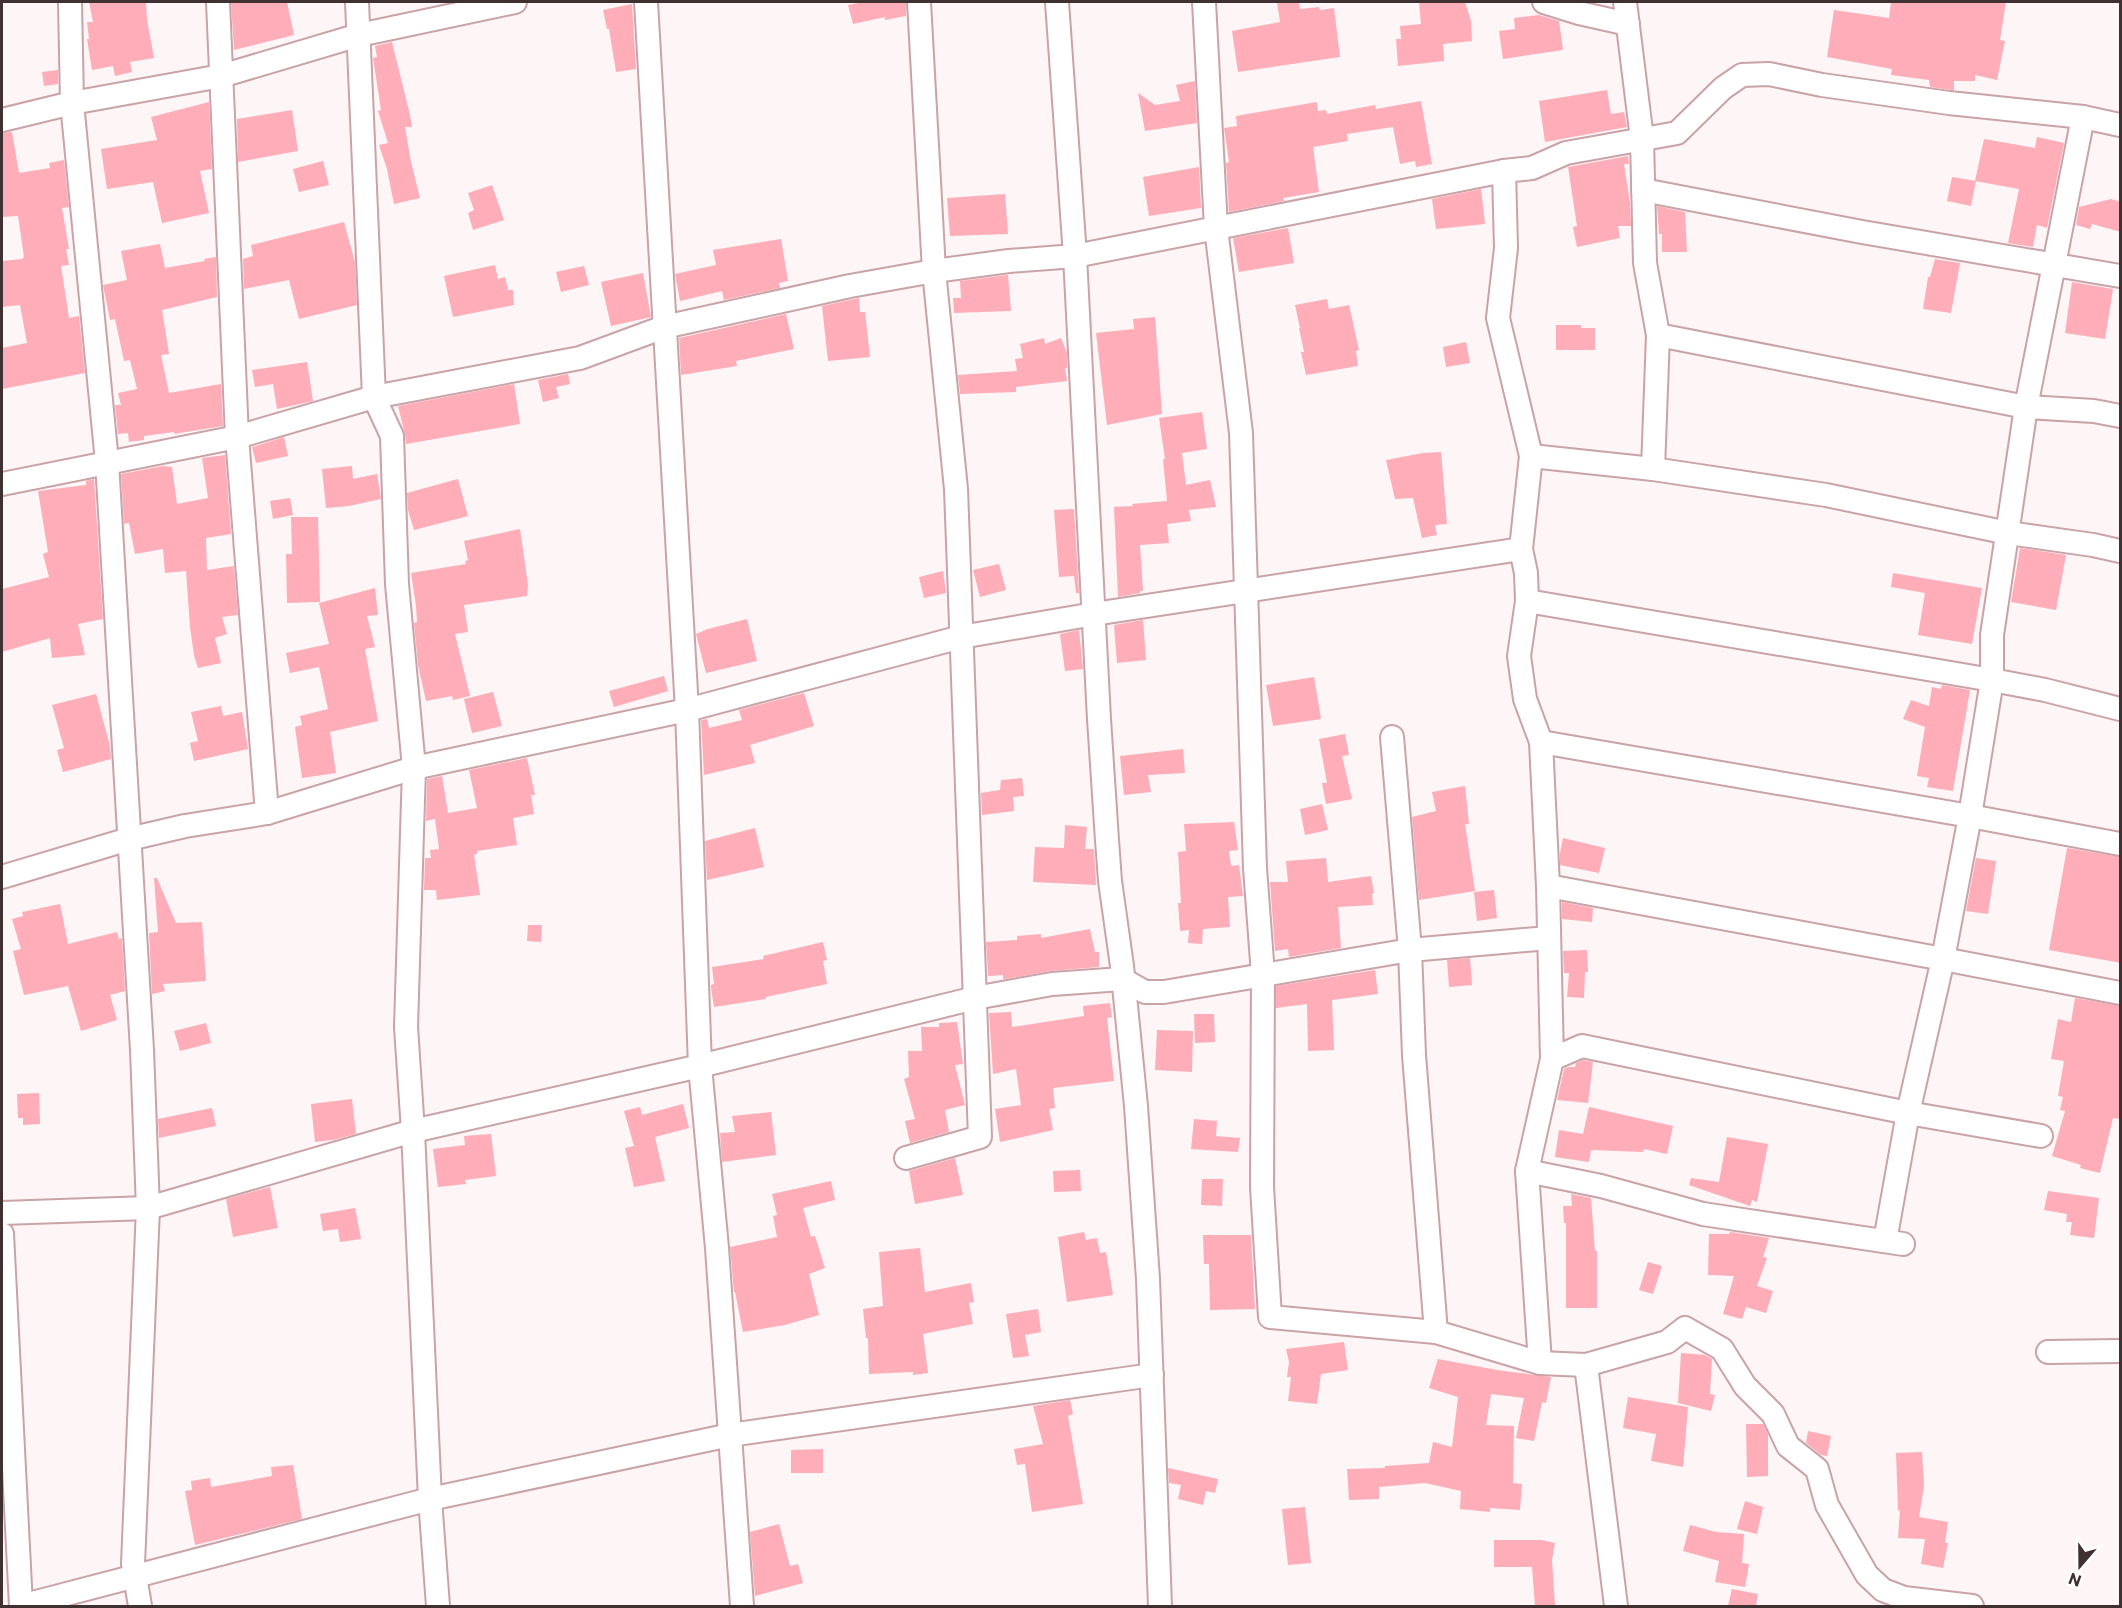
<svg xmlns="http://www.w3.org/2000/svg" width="2122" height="1608" font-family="Commissioner,sans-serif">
  <rect width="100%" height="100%" fill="#fdf5f6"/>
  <g fill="#ffadb9">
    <polygon points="89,2 146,2 147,20 154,58 130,62 132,72 115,76 113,66 92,70 87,39 89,39 87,22 93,22"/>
    <polygon points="231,2 287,2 294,35 234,50"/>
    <polygon points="863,2 906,2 906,16 885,20 885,17 853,24 848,5"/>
    <polygon points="1277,2 1299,2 1300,9 1319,7 1320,10 1334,8 1340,57 1238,72 1232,31 1280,22"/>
    <polygon points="1419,2 1465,2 1471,21 1472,41 1443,44 1444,61 1398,66 1396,39 1401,39 1400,26 1421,24"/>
    <polygon points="1891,2 2006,2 2000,40 2005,41 1997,80 1975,75 1975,81 1954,81 1954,90 1951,90 1930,87 1929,80 1891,75 1892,69 1827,57 1834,10 1889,18"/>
    <polygon points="632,4 636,69 616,72 609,29 607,29 603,10"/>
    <polygon points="1539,15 1559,21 1563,50 1503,59 1499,31 1515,29 1514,18"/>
    <polygon points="392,42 410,115 412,127 405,127 411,162 420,198 394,204 387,169 379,145 388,143 378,111 381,110 373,58 377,57 375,46"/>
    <polygon points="58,70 58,84 44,86 42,72"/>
    <polygon points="1195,81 1197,123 1145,131 1138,93 1155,105 1180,101 1176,85"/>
    <polygon points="1607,90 1611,114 1624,112 1627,127 1545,142 1539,101"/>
    <polygon points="1421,101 1432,164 1416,167 1415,161 1400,164 1393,127 1347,134 1348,141 1313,147 1319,192 1283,198 1284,201 1229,212 1226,163 1229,162 1224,128 1237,126 1236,116 1317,102 1318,111 1326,110 1327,114 1375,105 1376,109"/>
    <polygon points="209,102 212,169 200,171 209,213 162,223 153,182 107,189 101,149 157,140 151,117"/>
    <polygon points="292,110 298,151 238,162 237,119"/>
    <polygon points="12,132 19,173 50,168 49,163 64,160 69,207 62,208 69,249 66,249 69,265 61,266 69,318 79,316 85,373 2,389 2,348 27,343 20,305 2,307 2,261 22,259 24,257 18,216 2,217 2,133"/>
    <polygon points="2037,137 2064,143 2047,228 2037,225 2033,247 2008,243 2019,189 1975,181 1984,139 2035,148"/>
    <polygon points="1628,156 1629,164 1624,164 1630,203 1631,226 1618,226 1620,238 1577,247 1573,227 1577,226 1568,167"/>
    <polygon points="323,161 329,185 299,192 293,169"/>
    <polygon points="1199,167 1201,208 1149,216 1143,177"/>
    <polygon points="1952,177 1976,181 1971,206 1947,201"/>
    <polygon points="492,185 504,220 473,230 468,213 474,210 468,193"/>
    <polygon points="1481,189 1485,224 1436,229 1432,199"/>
    <polygon points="1005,194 1008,234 950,236 947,198"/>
    <polygon points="2111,199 2121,202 2121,232 2092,224 2090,229 2076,225 2079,207"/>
    <polygon points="1657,206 1685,212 1687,252 1662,252 1662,234 1659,234"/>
    <polygon points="344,222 355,262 357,305 299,319 289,280 244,289 243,259 253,256 251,245"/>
    <polygon points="1288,228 1294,263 1239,272 1233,238"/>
    <polygon points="781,239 788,281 779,283 780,288 724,300 722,291 680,301 675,274 716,265 713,250"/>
    <polygon points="160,244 165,268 205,261 204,259 216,257 217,297 162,310 169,354 161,355 169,393 221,384 223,426 180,433 175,434 174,432 144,436 144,440 129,442 128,433 118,434 115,405 121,405 118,393 137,389 130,360 124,361 115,319 110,320 103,285 127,280 121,251"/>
    <polygon points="1935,259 1960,263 1951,313 1923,309 1928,277 1930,277"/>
    <polygon points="495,265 498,279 505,277 508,290 513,290 514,305 453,317 444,276"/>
    <polygon points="584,266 589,285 561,292 556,272"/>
    <polygon points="643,273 651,317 611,326 601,282"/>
    <polygon points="1008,275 1011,311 954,313 953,298 961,298 960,281"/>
    <polygon points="2072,282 2113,289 2105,339 2065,333"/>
    <polygon points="859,298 860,312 865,312 870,357 828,361 822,306"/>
    <polygon points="1327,299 1329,309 1349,305 1359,350 1356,351 1358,366 1306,375 1301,352 1304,352 1299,328 1300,328 1295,305"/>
    <polygon points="786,314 794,349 736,361 737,366 681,375 679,338"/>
    <polygon points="1155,317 1162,414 1107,425 1096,333 1134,329 1133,319"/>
    <polygon points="1556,325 1581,325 1581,328 1595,328 1595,350 1556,350"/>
    <polygon points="1044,338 1045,344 1061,338 1067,353 1067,368 1065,368 1067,381 1016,387 1016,392 960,394 958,375 1017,371 1015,359 1023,358 1020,344"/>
    <polygon points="1466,342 1470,363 1446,367 1443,347"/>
    <polygon points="307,362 313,401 277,409 273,384 255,387 252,370"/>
    <polygon points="568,374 570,384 556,387 559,398 543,402 538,380"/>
    <polygon points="514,384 520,424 406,444 405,435 398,406"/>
    <polygon points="1202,412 1207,449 1182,453 1186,485 1210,480 1216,507 1189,510 1191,521 1167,524 1169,543 1140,545 1143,591 1140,591 1140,593 1118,597 1114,507 1133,506 1132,504 1167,501 1163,459 1165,459 1159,418"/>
    <polygon points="284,437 288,456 256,463 252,447"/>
    <polygon points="1441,452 1447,524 1435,525 1437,535 1422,538 1413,498 1395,499 1386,460 1423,453"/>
    <polygon points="225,455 231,534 206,538 207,570 234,566 238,615 222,617 227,634 215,638 221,663 198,668 194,655 190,627 186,571 165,573 163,549 135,554 129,523 124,524 121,474 163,466 172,467 177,504 208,498 202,458"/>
    <polygon points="352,466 353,479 377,474 381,499 349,506 326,508 322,469"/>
    <polygon points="94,479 103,619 78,624 85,655 52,658 50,638 2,652 2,589 49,577 43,554 48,552 38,491 86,485 86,481"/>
    <polygon points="458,479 468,516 414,530 408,510 407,493"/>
    <polygon points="290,498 293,515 273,519 270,501"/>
    <polygon points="1074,509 1079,593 1076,593 1074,576 1059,577 1054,510"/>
    <polygon points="291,517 318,517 320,602 287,603 286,554 292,554"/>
    <polygon points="520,529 528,585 527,596 464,605 468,632 455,634 470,696 453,700 452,696 426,701 418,665 414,623 417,622 416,606 411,573 466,564 465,561 468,560 464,541"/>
    <polygon points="2020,548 2066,555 2056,610 2011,602"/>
    <polygon points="999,564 1006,590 980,597 973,570"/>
    <polygon points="943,571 946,593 924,598 919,577"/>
    <polygon points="1893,573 1982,588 1972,644 1918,635 1925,593 1891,587"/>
    <polygon points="375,588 378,615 367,616 375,647 365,649 378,721 330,732 336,773 302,778 295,727 302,725 300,716 328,709 319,667 290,673 286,653 329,644 319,603"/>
    <polygon points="747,619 757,661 706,673 696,634 708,629"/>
    <polygon points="1143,620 1146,660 1117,663 1114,625"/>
    <polygon points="1079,630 1083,669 1065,671 1060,634"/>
    <polygon points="664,676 668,691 614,707 609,691"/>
    <polygon points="1314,677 1321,719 1273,726 1266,685"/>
    <polygon points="1942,685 1970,690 1953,791 1927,787 1929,778 1917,776 1925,727 1903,719 1911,700 1929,706 1932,687 1941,689"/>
    <polygon points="493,692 502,726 472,733 464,699"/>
    <polygon points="804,693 814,726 750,745 755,763 704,775 701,720 707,719 709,728 742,720 739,710"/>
    <polygon points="96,694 110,746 111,759 63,772 57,750 64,748 52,705"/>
    <polygon points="221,706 223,716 242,712 248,749 194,761 190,743 198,741 191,712"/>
    <polygon points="1345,734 1349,755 1342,756 1352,799 1326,804 1322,783 1327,783 1319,739"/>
    <polygon points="1183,749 1185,773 1148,775 1151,792 1124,795 1120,756"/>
    <polygon points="527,758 535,795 531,795 534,814 513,818 517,845 477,851 477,854 474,855 480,895 437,900 436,890 424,890 425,858 431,858 430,850 439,849 435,819 426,821 427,779 442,776 448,813 477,808 469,770"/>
    <polygon points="1022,778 1024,796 1013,797 1014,811 982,815 981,793 1000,790 1001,780"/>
    <polygon points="1465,786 1469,824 1465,824 1475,891 1419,900 1412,817 1436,811 1432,792"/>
    <polygon points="1322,804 1328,830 1305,835 1300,809"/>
    <polygon points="1234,822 1238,850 1229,851 1231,866 1239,865 1243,896 1228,897 1230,927 1203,929 1202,944 1188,943 1189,930 1180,931 1178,903 1181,903 1178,852 1186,851 1184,824"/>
    <polygon points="1065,825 1087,827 1085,849 1094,849 1096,885 1033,882 1035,847 1064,848"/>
    <polygon points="755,828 764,867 707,880 705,841"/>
    <polygon points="1563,838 1605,848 1599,873 1560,865 1560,853"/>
    <polygon points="2067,848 2121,857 2121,963 2049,950"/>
    <polygon points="1326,858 1328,882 1371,876 1374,893 1372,894 1373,905 1338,907 1341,948 1289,957 1288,949 1275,951 1270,882 1288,882 1286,861"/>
    <polygon points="1976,858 1996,861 1988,914 1966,911"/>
    <polygon points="154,878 157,878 176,923 202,922 206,981 163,984 165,991 152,994 149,933 158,932"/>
    <polygon points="1494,890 1497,918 1477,921 1474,892"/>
    <polygon points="1562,902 1593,908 1592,922 1562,919"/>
    <polygon points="60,904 68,944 117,932 119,939 122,938 125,991 110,995 117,1020 81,1031 68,986 24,995 13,951 21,949 12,919 23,916 22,912"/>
    <polygon points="528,925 542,925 541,942 527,941"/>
    <polygon points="1090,929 1095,952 1099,952 1099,967 1050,971 1006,979 1003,979 1003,975 988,976 986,942 1017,940 1017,936 1041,934 1041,938"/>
    <polygon points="823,942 827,960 823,961 827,984 766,997 766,999 714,1007 711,988 711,985 714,984 712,967 764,959 763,956"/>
    <polygon points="1587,950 1588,972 1585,972 1584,998 1567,997 1569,973 1564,973 1563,951"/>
    <polygon points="1470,958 1472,985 1449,987 1447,960"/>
    <polygon points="1375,970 1378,994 1332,1000 1334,1050 1308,1051 1307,1004 1276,1008 1276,986"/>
    <polygon points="2075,998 2121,1006 2121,1119 2113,1118 2100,1173 2080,1168 2081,1165 2052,1156 2065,1111 2060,1110 2063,1097 2058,1096 2064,1061 2051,1059 2058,1019 2071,1022"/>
    <polygon points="1110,1003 1112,1017 1107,1018 1114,1081 1053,1088 1055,1108 1049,1109 1053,1130 1000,1142 995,1109 1021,1105 1016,1069 993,1074 989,1013 1011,1012 1012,1027 1084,1016 1083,1006"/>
    <polygon points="1194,1014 1214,1014 1215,1042 1195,1043"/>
    <polygon points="957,1022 963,1064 955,1065 965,1105 945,1110 949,1132 910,1143 905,1121 915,1119 904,1079 909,1077 908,1051 922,1051 921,1027 939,1027 939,1023"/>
    <polygon points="206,1023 211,1043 180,1051 174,1031"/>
    <polygon points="1157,1030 1193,1031 1192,1072 1155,1070"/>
    <polygon points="1583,1060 1593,1062 1588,1103 1557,1100 1564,1069 1568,1067 1575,1067 1576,1063"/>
    <polygon points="39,1093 40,1124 23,1125 23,1118 18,1118 17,1094"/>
    <polygon points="352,1099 356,1134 333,1140 315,1142 311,1104"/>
    <polygon points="683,1104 689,1128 655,1137 665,1181 634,1187 625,1148 634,1146 624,1111 640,1107 642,1115"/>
    <polygon points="1589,1107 1673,1126 1667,1154 1644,1149 1643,1152 1591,1150 1589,1162 1555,1157 1559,1130 1583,1134"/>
    <polygon points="212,1108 216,1126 159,1138 158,1119"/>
    <polygon points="771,1112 776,1155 722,1162 720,1133 735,1132 732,1116"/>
    <polygon points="1194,1119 1217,1121 1216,1136 1240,1138 1238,1152 1191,1149"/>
    <polygon points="491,1134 496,1176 465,1180 466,1184 438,1187 433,1149 465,1145 464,1136"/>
    <polygon points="1727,1137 1768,1144 1757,1202 1752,1200 1750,1206 1689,1185 1691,1178 1719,1182"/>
    <polygon points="955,1158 963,1195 915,1204 909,1171"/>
    <polygon points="1080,1170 1081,1191 1054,1192 1053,1171"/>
    <polygon points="1202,1179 1223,1179 1222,1206 1201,1205"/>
    <polygon points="831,1181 835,1200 803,1208 811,1237 815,1236 825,1268 809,1274 819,1315 785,1325 743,1332 735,1292 734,1292 730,1247 777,1237 773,1216 777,1215 772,1194"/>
    <polygon points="270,1187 278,1228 233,1237 226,1199"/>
    <polygon points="2048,1191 2099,1198 2094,1238 2070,1235 2072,1222 2066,1222 2067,1214 2044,1210"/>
    <polygon points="1571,1194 1591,1198 1595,1251 1597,1251 1597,1308 1566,1308 1566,1223 1564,1223 1563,1206 1572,1206"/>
    <polygon points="355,1208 361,1239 340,1242 338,1229 323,1231 320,1214"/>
    <polygon points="1084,1232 1086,1240 1097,1238 1100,1253 1106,1252 1113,1295 1067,1302 1058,1237"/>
    <polygon points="1730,1232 1769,1238 1763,1257 1767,1258 1757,1286 1773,1291 1766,1313 1746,1307 1742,1319 1723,1314 1734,1276 1708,1275 1709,1234 1729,1234"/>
    <polygon points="1203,1235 1251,1235 1255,1309 1210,1310 1209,1264 1204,1264"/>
    <polygon points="920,1248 925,1292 971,1283 974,1302 969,1303 973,1324 923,1334 928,1373 913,1375 913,1372 869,1374 868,1338 866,1338 863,1309 883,1306 879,1252"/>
    <polygon points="1648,1262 1662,1266 1653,1294 1639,1290"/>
    <polygon points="1038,1309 1041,1332 1025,1335 1029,1356 1013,1358 1006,1314"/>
    <polygon points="1344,1342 1348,1370 1321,1374 1317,1404 1288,1401 1291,1377 1287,1377 1289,1362 1286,1349"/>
    <polygon points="1681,1353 1705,1355 1712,1359 1710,1394 1715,1395 1711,1411 1678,1403"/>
    <polygon points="1438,1359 1497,1370 1551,1377 1546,1403 1542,1402 1534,1441 1516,1438 1524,1398 1491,1394 1486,1425 1514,1426 1513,1483 1522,1484 1520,1510 1490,1508 1490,1512 1460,1509 1461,1491 1425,1483 1379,1487 1379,1499 1349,1500 1347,1469 1385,1468 1385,1466 1429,1463 1433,1442 1452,1447 1458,1397 1429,1388"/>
    <polygon points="1628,1397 1688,1407 1683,1467 1651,1461 1656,1434 1623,1428"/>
    <polygon points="1070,1400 1073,1414 1068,1416 1083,1504 1032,1512 1025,1464 1017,1465 1014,1449 1043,1444 1033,1406"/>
    <polygon points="1746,1424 1763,1424 1768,1434 1768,1476 1747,1477"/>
    <polygon points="1808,1431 1831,1436 1827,1456 1821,1455 1806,1443"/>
    <polygon points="823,1449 823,1473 791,1473 791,1450"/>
    <polygon points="1922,1452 1924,1486 1919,1517 1948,1522 1945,1543 1948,1543 1943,1568 1921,1564 1925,1539 1898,1538 1900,1510 1898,1511 1896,1453"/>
    <polygon points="293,1465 302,1519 195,1545 185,1491 192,1490 191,1481 210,1478 211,1487 272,1476 271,1467"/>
    <polygon points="1168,1468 1218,1479 1215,1493 1206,1491 1203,1505 1178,1499 1181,1485 1169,1483"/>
    <polygon points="1745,1501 1763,1507 1757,1534 1737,1529"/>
    <polygon points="1305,1507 1311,1563 1288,1565 1282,1509"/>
    <polygon points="779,1524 790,1566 798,1564 803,1583 755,1596 750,1532"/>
    <polygon points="1690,1525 1716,1532 1744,1534 1742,1563 1749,1564 1745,1587 1715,1582 1719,1561 1683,1551"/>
    <polygon points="1494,1540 1542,1540 1555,1543 1552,1560 1555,1606 1535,1606 1532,1567 1494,1567"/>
    <polygon points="1732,1589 1758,1594 1756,1606 1728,1606"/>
  </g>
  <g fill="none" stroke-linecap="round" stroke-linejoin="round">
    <defs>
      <g id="street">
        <polyline points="70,2 72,103 107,462 142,1050 148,1208 133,1564 140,1606"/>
        <polyline points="218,2 237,437 267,813"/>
        <polyline points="357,2 374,397 392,436 397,584 414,768 406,1027 413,1131 430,1499 438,1606"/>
        <polyline points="646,2 687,710 700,1066 717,1248 730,1435 1152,1375"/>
        <polyline points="1057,2 1075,256 1099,719 1107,840 1110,881 1122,966 1136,1106 1148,1279 1160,1606"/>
        <polyline points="1204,2 1216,228 1241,433 1255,868 1263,975 1262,1187 1270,1317 1436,1332 1540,1363 1586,1365 1667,1342 1685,1328 1722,1349 1745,1386 1773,1414 1788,1446 1817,1469 1827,1505 1867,1575 1883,1590 1904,1598 1972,1606"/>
        <polyline points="1544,2 1579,13 1628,24"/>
        <polyline points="1625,2 1642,139 1645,263 1658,335 1653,469"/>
        <polyline points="2,120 72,103 221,76 359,35 515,2"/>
        <polyline points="1504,171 1506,248 1498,318 1531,456 1521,549 1526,573 1527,601 1519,656 1525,699 1541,742 1548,886 1552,1059 1527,1171 1540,1363"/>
        <polyline points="1643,190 1862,232 2120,276"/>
        <polyline points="1658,335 2026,407 2094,411 2120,416"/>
        <polyline points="1531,456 1653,469 1826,495 2008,533 2093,545 2120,551"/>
        <polyline points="2,484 237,437 374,397 580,358 664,327 850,286 934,271 1009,261 1075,256 1504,171 1532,168 1566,153 1677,133 1723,88 1742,75 1769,74 1822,85 1949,103 2083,117 2120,125"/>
        <polyline points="1527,601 1992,680 2045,690 2120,709"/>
        <polyline points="1392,737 1410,950 1414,1055 1436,1332"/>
        <polyline points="1541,742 1970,816 2120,844"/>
        <polyline points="2,877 129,839 185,826 267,813 414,768 687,710 961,637 1094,614 1521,549"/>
        <polyline points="1548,886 1943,959 2120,993"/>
        <polyline points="1552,1059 1582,1046 1908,1113 2041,1136"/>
        <polyline points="906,1158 980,1137 956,489 934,271 919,2"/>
        <polyline points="1527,1171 1601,1186 1703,1214 1903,1244"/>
        <polyline points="2,1213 148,1208 413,1131 700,1066 975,998 1052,984 1122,979 1145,992 1164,992 1410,950 1548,938"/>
        <polyline points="2,1234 21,1606 430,1499 730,1435 742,1606"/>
        <polyline points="1885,1241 1908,1113 1943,959 1970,816 1992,680 1992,635 2026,407 2083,117"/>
        <polyline points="2048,1352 2120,1351"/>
        <polyline points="1586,1365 1616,1606"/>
      </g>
    </defs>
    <use href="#street" stroke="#c9a3a8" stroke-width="26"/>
    <use href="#street" stroke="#fff" stroke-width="22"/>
  </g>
  <rect width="2122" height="1608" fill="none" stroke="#3f3032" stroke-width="6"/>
  <g transform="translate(2080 1566) rotate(200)" stroke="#ffffff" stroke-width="4.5" paint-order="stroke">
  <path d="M0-4.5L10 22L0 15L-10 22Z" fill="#3f3032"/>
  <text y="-9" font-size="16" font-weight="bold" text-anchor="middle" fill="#3f3032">N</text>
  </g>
</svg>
